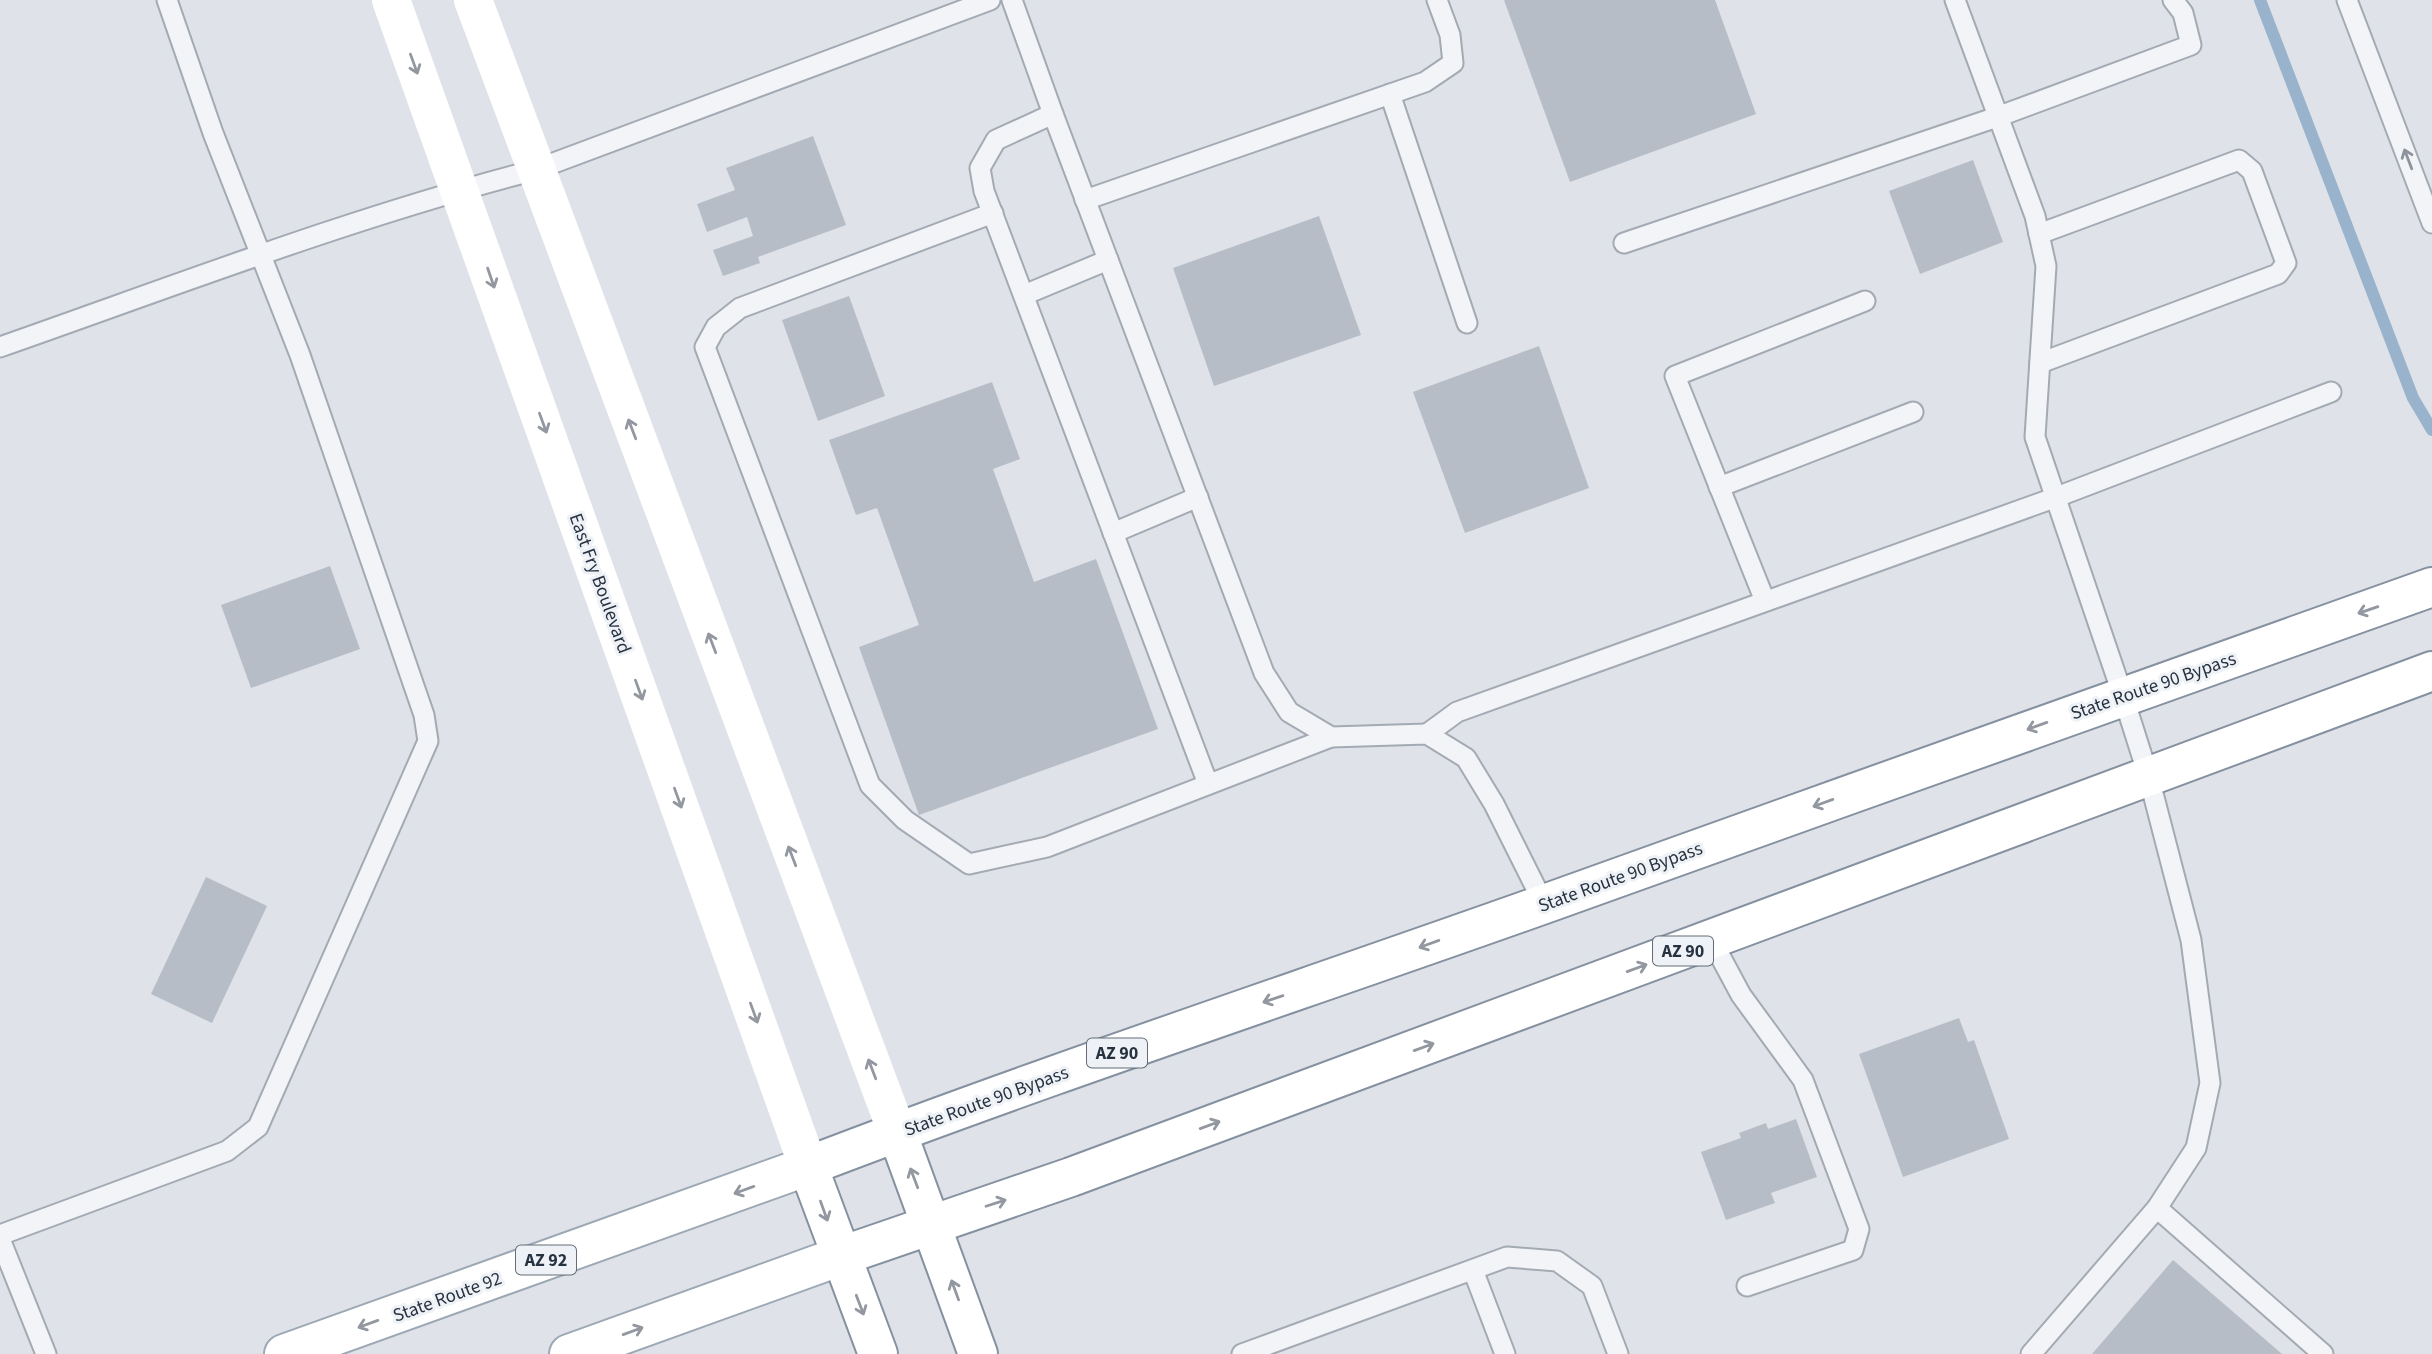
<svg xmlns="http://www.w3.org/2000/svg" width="2432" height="1354" font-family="'Source Sans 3',sans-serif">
  <rect width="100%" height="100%" fill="#dfe3e9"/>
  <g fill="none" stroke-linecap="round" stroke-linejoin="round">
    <polyline stroke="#98b3cb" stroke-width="12" points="2260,0 2413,398 2432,430"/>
  </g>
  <g fill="#b6bdc6">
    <polygon points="1504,0 1715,0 1756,114 1570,182"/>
    <polygon points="813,136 846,225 758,257 760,263 723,276 713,250 753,236 747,217 707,232 697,204 735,190 726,168"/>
    <polygon points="1973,160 2003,242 1920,274 1889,191"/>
    <polygon points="1319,216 1361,335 1214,386 1173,268"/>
    <polygon points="849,296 885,396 818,421 782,320"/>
    <polygon points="1539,346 1589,488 1465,533 1413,392"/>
    <polygon points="992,382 1020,459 993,469 1034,582 1096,559 1158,729 919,815 859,647 919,625 877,508 856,515 829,440"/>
    <polygon points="330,566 360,649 251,688 221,605"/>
    <polygon points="206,877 267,906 212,1023 151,994"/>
    <polygon points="1959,1018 1968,1042 1974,1040 2009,1139 1903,1177 1859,1054"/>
    <polygon points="1796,1119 1817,1177 1771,1193 1775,1203 1726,1220 1701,1152 1741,1138 1739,1133 1766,1123 1768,1129"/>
    <polygon points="2173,1260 2282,1354 2092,1354"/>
  </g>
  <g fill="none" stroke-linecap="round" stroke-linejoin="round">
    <defs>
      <g id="lane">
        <polyline points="1012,0 1053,114 1264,673 1289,712 1331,737 1427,734 1466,758 1494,804 1544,904"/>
        <polyline points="1955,0 2035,216 2046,266 2035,437 2123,696 2149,778 2191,940 2210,1083 2196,1148 2157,1208 2031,1354"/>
        <polyline points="2347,0 2432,223"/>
        <polyline points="1390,94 1467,323"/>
        <polyline points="1053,114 996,140 980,168 984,191 1208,784"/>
        <polyline points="1085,200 1425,82 1453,63 1450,35 1437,0"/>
        <polyline points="993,213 740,308 716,327 705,347 870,785 905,820 969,864 1047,847 1331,737"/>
        <polyline points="2039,234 2239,160 2252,171 2286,263 2278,274 2040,363"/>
        <polyline points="1624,243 1997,117 2191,45 2183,13 2173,0"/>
        <polyline points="1024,295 1108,260"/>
        <path d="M0,347C177,285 353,217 535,170L990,0"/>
        <polyline points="1719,487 1913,412"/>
        <polyline points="1113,533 1198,497"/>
        <polyline points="1765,601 1675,376 1865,301"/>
        <polyline points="1427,734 1457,712 2054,498 2331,392"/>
        <polyline points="1712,941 1741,995 1803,1080 1859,1229 1853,1250 1747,1286"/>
        <polyline points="2157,1208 2323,1354"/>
        <polyline points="0,1235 227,1151 258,1127 428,741 424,715 300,355 213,133 167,0"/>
        <polyline points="0,1239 46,1354"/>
        <polyline points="1473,1270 1505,1354"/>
        <polyline points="1242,1354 1507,1257 1557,1261 1592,1286 1618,1354"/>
      </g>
      <g id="primary">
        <polyline points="284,1354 808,1166"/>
        <polyline points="569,1354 841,1256"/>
      </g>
      <g id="highway">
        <polyline points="897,1132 978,1354"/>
        <polyline points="841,1256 1071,1177 2432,671"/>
        <path d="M878,1354L808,1166C1053,1072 1303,990 1550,902C1844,797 2138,690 2432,587"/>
      </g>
    </defs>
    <use href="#lane" stroke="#a4aab3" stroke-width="23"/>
    <use href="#primary" stroke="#9da8b5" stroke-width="42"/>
    <use href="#highway" stroke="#8591a0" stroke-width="42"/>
    <use href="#lane" stroke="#f2f4f7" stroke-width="19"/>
    <g stroke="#fff" stroke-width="38">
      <polyline points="391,0 808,1166"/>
      <polyline points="473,0 897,1132"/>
    </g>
    <use href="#primary" stroke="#fff" stroke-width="38"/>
    <use href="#highway" stroke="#fff" stroke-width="38"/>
  </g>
  <defs><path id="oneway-shaft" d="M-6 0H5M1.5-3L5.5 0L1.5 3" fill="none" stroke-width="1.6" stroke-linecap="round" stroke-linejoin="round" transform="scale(1.75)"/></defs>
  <g stroke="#9398a0">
    <use href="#oneway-shaft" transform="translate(414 64) rotate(70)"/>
    <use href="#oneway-shaft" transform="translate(491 278) rotate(71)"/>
    <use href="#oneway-shaft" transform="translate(543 423) rotate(70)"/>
    <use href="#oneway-shaft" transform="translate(632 429) rotate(-111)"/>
    <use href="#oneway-shaft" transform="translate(2368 610) rotate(161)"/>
    <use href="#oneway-shaft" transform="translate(712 643) rotate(-111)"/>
    <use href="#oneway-shaft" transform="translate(639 690) rotate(70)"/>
    <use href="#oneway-shaft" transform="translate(2037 726) rotate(160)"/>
    <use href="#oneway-shaft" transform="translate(678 798) rotate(70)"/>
    <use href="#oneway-shaft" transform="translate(1823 803) rotate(160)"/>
    <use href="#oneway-shaft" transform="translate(792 856) rotate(-111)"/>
    <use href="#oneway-shaft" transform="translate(1429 944) rotate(160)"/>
    <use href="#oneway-shaft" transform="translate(1637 968) rotate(-20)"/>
    <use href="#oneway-shaft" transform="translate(1273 999) rotate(161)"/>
    <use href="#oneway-shaft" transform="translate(754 1013) rotate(70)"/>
    <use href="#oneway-shaft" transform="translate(1424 1047) rotate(-20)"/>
    <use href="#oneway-shaft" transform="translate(872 1069) rotate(-111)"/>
    <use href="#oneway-shaft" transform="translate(1210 1125) rotate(-20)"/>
    <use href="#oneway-shaft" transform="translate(914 1178) rotate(-111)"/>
    <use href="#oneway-shaft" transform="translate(744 1190) rotate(160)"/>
    <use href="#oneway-shaft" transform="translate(996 1203) rotate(-18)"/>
    <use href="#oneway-shaft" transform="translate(824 1211) rotate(70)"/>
    <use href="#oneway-shaft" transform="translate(955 1290) rotate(-110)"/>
    <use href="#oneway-shaft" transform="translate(860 1305) rotate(69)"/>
    <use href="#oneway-shaft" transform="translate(368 1324) rotate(160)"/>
    <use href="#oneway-shaft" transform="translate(633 1331) rotate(-20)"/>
  </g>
  <use stroke="#8c939c" href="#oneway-shaft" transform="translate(2408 159) rotate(-111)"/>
  <g text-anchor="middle" stroke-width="6" stroke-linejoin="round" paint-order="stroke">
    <g fill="#eef2f6" stroke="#636c77" stroke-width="2">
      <rect x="1653" y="936.5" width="60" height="29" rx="5"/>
      <rect x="1087" y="1038.5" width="60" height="29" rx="5"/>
      <rect x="516" y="1245.5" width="60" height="29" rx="5"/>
    </g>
    <g font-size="18" font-weight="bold" fill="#273241">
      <text x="1683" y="957">AZ 90</text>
      <text x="1117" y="1059">AZ 90</text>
      <text x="546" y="1266">AZ 92</text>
    </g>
    <g font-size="19" fill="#273241" stroke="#eef2f6">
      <text transform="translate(601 583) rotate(70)" y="7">East Fry Boulevard</text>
      <text transform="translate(2153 685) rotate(-19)" y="7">State Route 90 Bypass</text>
      <text transform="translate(1620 876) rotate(-20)" y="7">State Route 90 Bypass</text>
      <text transform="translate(986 1100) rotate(-20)" y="7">State Route 90 Bypass</text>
      <text transform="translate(447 1296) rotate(-20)" y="7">State Route 92</text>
    </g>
  </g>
</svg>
